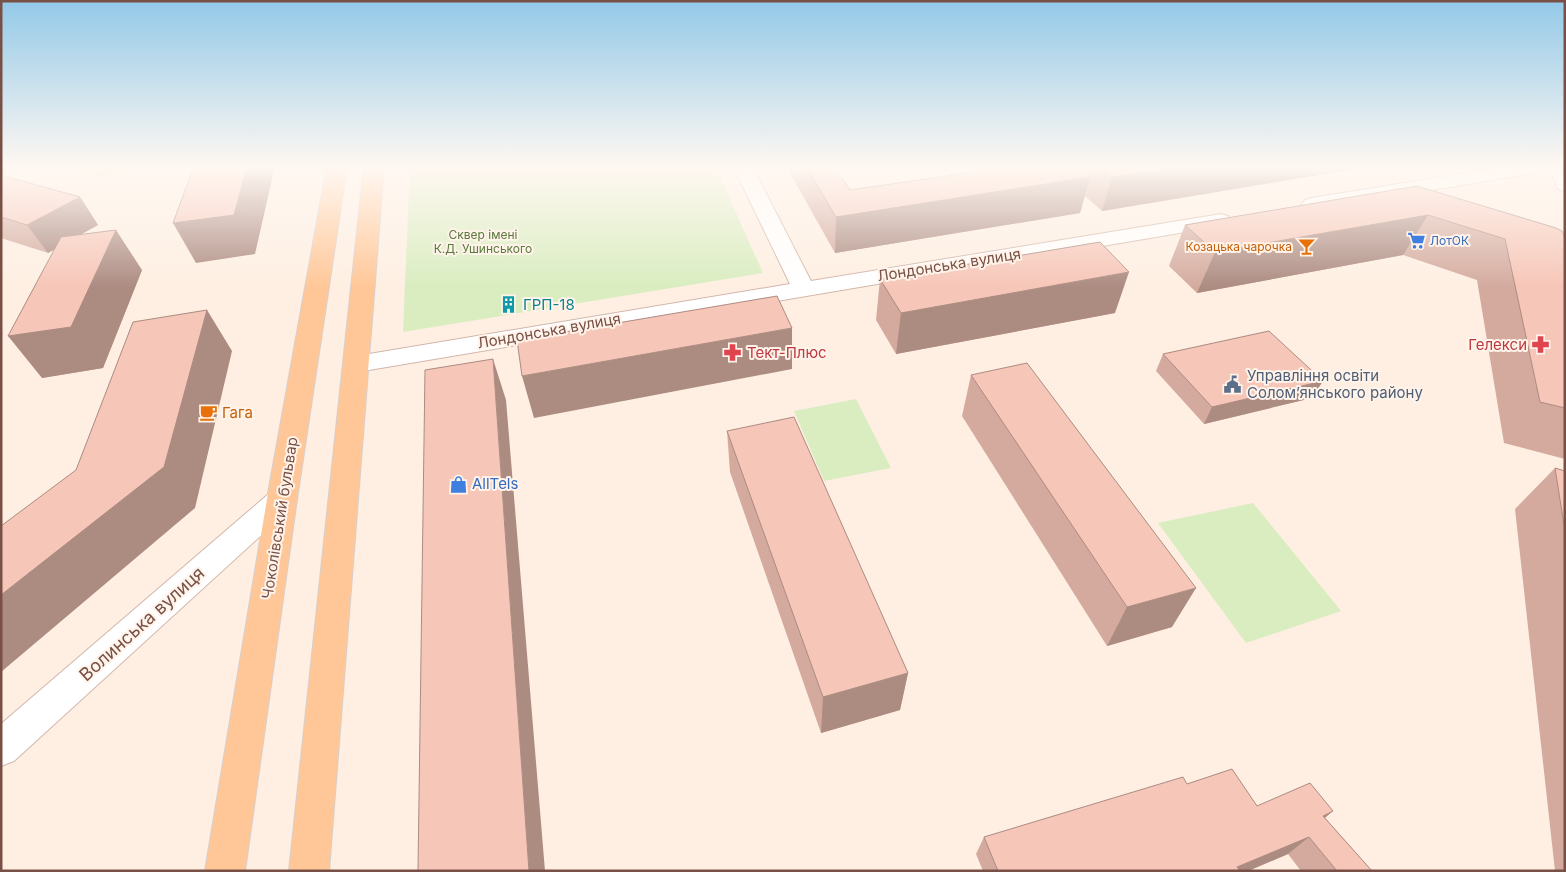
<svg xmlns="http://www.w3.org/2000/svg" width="1566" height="872" font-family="Inter,sans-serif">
  <rect width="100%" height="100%" fill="#feefe2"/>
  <g fill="#d9edc0">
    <path d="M71,166H129C112,180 93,178 74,170Z"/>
    <polygon points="410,166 715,166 763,273 403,332"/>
    <polygon points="856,399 891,468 824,481 794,411"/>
    <polygon points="1253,503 1341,611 1246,643 1158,523"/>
  </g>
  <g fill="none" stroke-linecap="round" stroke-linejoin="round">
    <defs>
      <g id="minor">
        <polygon points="733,166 752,166 811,281 1221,214 1228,216 1231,220 1228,224 1221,226 357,372 348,370 344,364 348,358 357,356 790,284"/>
        <polygon points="1508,166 1565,166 1565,191 1558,189 1549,168 1541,172 1312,210 1305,208 1302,204 1305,200 1312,198"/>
        <polygon points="282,488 292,491 297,499 292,507 14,761 1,766 1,724 272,491"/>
      </g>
      <g id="major">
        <polygon points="327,166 347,166 297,499 245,871 205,871 267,499"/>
        <polygon points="364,166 384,166 329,871 289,871"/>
      </g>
    </defs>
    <use href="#minor" stroke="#d2b6aa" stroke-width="2"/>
    <use href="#major" stroke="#d9cecb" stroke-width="2"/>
    <use href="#minor" fill="#fff" fill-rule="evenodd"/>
    <use href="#major" fill="#ffc798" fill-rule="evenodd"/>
  </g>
  <g fill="#d4aa9e">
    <polygon points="786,166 834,166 850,190 1016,166 1373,166 1102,211 1085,196 1080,213 835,253"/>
    <polygon points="1,175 80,197 98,225 79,235 142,270 103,368 42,378 55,249 48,253 1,238"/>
    <polygon points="1417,186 1565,238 1565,459 1504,443 1477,280 1403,255 1197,293 1169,266 1185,225"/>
    <polygon points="880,279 1115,313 896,354 876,320"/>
    <polygon points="1163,354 1312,398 1204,424 1156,371"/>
    <polygon points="971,375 1172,627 1107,646 962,416"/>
    <polygon points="727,431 908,673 900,710 821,733 730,472"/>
    <polygon points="1555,468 1565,471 1565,871 1555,871 1515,509"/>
    <polygon points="1187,784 1257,806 1325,818 1372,871 1301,871 1288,854 1248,871 983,871 976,854 984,837"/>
  </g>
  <g fill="#ac8b81">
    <polygon points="247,166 275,166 255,254 196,263 173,223"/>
    <polygon points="1182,166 1373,166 1102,211 1112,177"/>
    <polygon points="1090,177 1080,213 835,253 836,217"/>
    <polygon points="80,197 98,225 48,253 27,225"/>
    <polygon points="1428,215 1403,255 1197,293 1215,252"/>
    <polygon points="116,230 142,270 103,368 42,378 8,336"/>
    <polygon points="1129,272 1115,313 896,354 901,313"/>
    <polygon points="207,310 232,351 195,508 1,672 1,595"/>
    <polygon points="792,328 792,369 534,418 522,376"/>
    <polygon points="493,359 506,400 545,871 529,871"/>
    <polygon points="1323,381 1312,398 1204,424 1212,407"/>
    <polygon points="1196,588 1172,627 1107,646 1127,607"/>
    <polygon points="908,673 900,710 821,733 823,697"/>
    <polygon points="1333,811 1312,829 1323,816"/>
    <polygon points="1309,837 1288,854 1248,871 1233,871 1237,867"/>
  </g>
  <g fill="#f6c6b8" stroke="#ac8b81">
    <polygon points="194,166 247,166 234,215 173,223"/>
    <polygon points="806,166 834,166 850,190 1016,166 1088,166 1090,177 836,217"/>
    <polygon points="1099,166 1182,166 1112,177"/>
    <polygon points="1,175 80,197 27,225 1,217"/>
    <polygon points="1417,186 1556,228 1562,231 1565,238 1565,408 1540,402 1505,239 1428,215 1215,252 1185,225"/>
    <polygon points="116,230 71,327 8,336 61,237"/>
    <polygon points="1100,242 1129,272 901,313 880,279"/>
    <polygon points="777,296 792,328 522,376 517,340"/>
    <polygon points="207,310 164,467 1,595 1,526 76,470 133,322"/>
    <polygon points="1269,331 1323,381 1212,407 1163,354"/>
    <polygon points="493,359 529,871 418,871 425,370"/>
    <polygon points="1027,363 1196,588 1127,607 971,375"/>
    <polygon points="794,417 908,673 823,697 727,431"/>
    <polygon points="1555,468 1565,471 1565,531"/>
    <polygon points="1232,769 1257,806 1310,783 1333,811 1323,816 1372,871 1337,871 1309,837 1237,867 1240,871 998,871 984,837 1183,777 1187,784"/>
  </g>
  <linearGradient id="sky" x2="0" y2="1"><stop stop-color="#93c9e8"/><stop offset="0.58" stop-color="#fff8f2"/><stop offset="1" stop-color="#fff8f2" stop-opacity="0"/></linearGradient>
  <rect width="1566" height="288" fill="url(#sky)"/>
  <defs>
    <symbol id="supermarket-bare" viewBox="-9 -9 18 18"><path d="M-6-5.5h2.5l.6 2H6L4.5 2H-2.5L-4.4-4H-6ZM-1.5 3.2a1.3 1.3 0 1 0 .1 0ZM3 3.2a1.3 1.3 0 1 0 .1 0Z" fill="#3f7fe0" stroke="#fff3ea" stroke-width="2.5" paint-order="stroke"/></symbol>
    <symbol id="bar-bare" viewBox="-9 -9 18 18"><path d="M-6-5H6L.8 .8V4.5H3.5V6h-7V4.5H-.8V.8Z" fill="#e8710a" stroke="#fff3ea" stroke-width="2.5" paint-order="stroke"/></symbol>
    <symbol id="building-bare" viewBox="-9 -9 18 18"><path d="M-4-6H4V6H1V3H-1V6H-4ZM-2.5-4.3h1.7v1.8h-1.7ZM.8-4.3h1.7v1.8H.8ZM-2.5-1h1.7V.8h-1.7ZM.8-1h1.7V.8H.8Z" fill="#0f9aa8" stroke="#fff3ea" stroke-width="2.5" paint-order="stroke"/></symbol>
    <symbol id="pharmacy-bare" viewBox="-9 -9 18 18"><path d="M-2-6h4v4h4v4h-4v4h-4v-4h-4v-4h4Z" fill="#e0444e" stroke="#fff3ea" stroke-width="2.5" paint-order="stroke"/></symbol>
    <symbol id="civic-bare" viewBox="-9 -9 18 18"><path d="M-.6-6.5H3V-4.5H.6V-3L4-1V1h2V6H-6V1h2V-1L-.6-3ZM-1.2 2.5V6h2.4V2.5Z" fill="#5c6f8a" stroke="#fff3ea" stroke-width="2.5" paint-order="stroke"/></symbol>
    <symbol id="cafe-bare" viewBox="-9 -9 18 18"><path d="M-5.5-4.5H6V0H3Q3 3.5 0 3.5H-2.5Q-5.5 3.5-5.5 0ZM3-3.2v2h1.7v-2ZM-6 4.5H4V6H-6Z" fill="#e8710a" stroke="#fff3ea" stroke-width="2.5" paint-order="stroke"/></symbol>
    <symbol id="shop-bare" viewBox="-9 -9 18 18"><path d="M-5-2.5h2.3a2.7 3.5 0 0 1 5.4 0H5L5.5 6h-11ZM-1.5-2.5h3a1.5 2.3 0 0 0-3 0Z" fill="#3f7fe0" stroke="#fff3ea" stroke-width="2.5" paint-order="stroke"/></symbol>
  </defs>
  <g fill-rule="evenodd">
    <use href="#supermarket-bare" x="1404" y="228" width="25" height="25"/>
    <use href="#bar-bare" x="1294" y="234" width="25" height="25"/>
    <use href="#building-bare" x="496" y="292" width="25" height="25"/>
    <use href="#pharmacy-bare" x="1528" y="332" width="25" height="25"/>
    <use href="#pharmacy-bare" x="720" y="340" width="25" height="25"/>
    <use href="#civic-bare" x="1220" y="372" width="25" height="25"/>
    <use href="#cafe-bare" x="196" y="400" width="25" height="25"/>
    <use href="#shop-bare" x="446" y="472" width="25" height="25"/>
  </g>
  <g text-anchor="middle" stroke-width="4" stroke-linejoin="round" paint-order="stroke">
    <g font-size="12" fill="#58793b" stroke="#fff3ea">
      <text x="483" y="239">Сквер імені<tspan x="483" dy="14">К.Д. Ушинського</tspan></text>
    </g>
    <g font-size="12" fill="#366cbe" stroke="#fff3ea" text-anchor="start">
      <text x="1430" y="245">ЛотОК</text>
    </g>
    <g font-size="12" fill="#c56008" stroke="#fff3ea" text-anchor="end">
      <text x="1292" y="251">Козацька чарочка</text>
    </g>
    <g font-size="15" fill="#785046" stroke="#fff3ea">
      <text transform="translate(949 265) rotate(-9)" y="5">Лондонська вулиця</text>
      <text transform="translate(549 331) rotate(-10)" y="5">Лондонська вулиця</text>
      <text transform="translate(280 518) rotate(-81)" y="5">Чоколівський бульвар</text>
    </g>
    <g font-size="15" fill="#0d838f" stroke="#fff3ea" text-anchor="start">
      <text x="523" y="310">ГРП-18</text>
    </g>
    <g font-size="15" fill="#be3a42" stroke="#fff3ea" text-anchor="end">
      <text x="1527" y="350">Гелекси</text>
      <text x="747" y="358" text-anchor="start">Тект-Плюс</text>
    </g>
    <g font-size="15" fill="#4e5e75" stroke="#fff3ea" text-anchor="start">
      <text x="1247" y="381">Управління освіти<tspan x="1247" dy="17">Солом’янського району</tspan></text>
    </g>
    <g font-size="15" fill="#c56008" stroke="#fff3ea" text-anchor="start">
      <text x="222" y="418">Гага</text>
    </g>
    <g font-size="15" fill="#366cbe" stroke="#fff3ea" text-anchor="start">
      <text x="472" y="489">AllTels</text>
    </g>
    <g font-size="18" fill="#785046" stroke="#fff3ea">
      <text transform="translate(142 624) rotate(-42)" y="6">Волинська вулиця</text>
    </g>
  </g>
  <rect width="1566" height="872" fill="none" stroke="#785046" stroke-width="5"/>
</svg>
